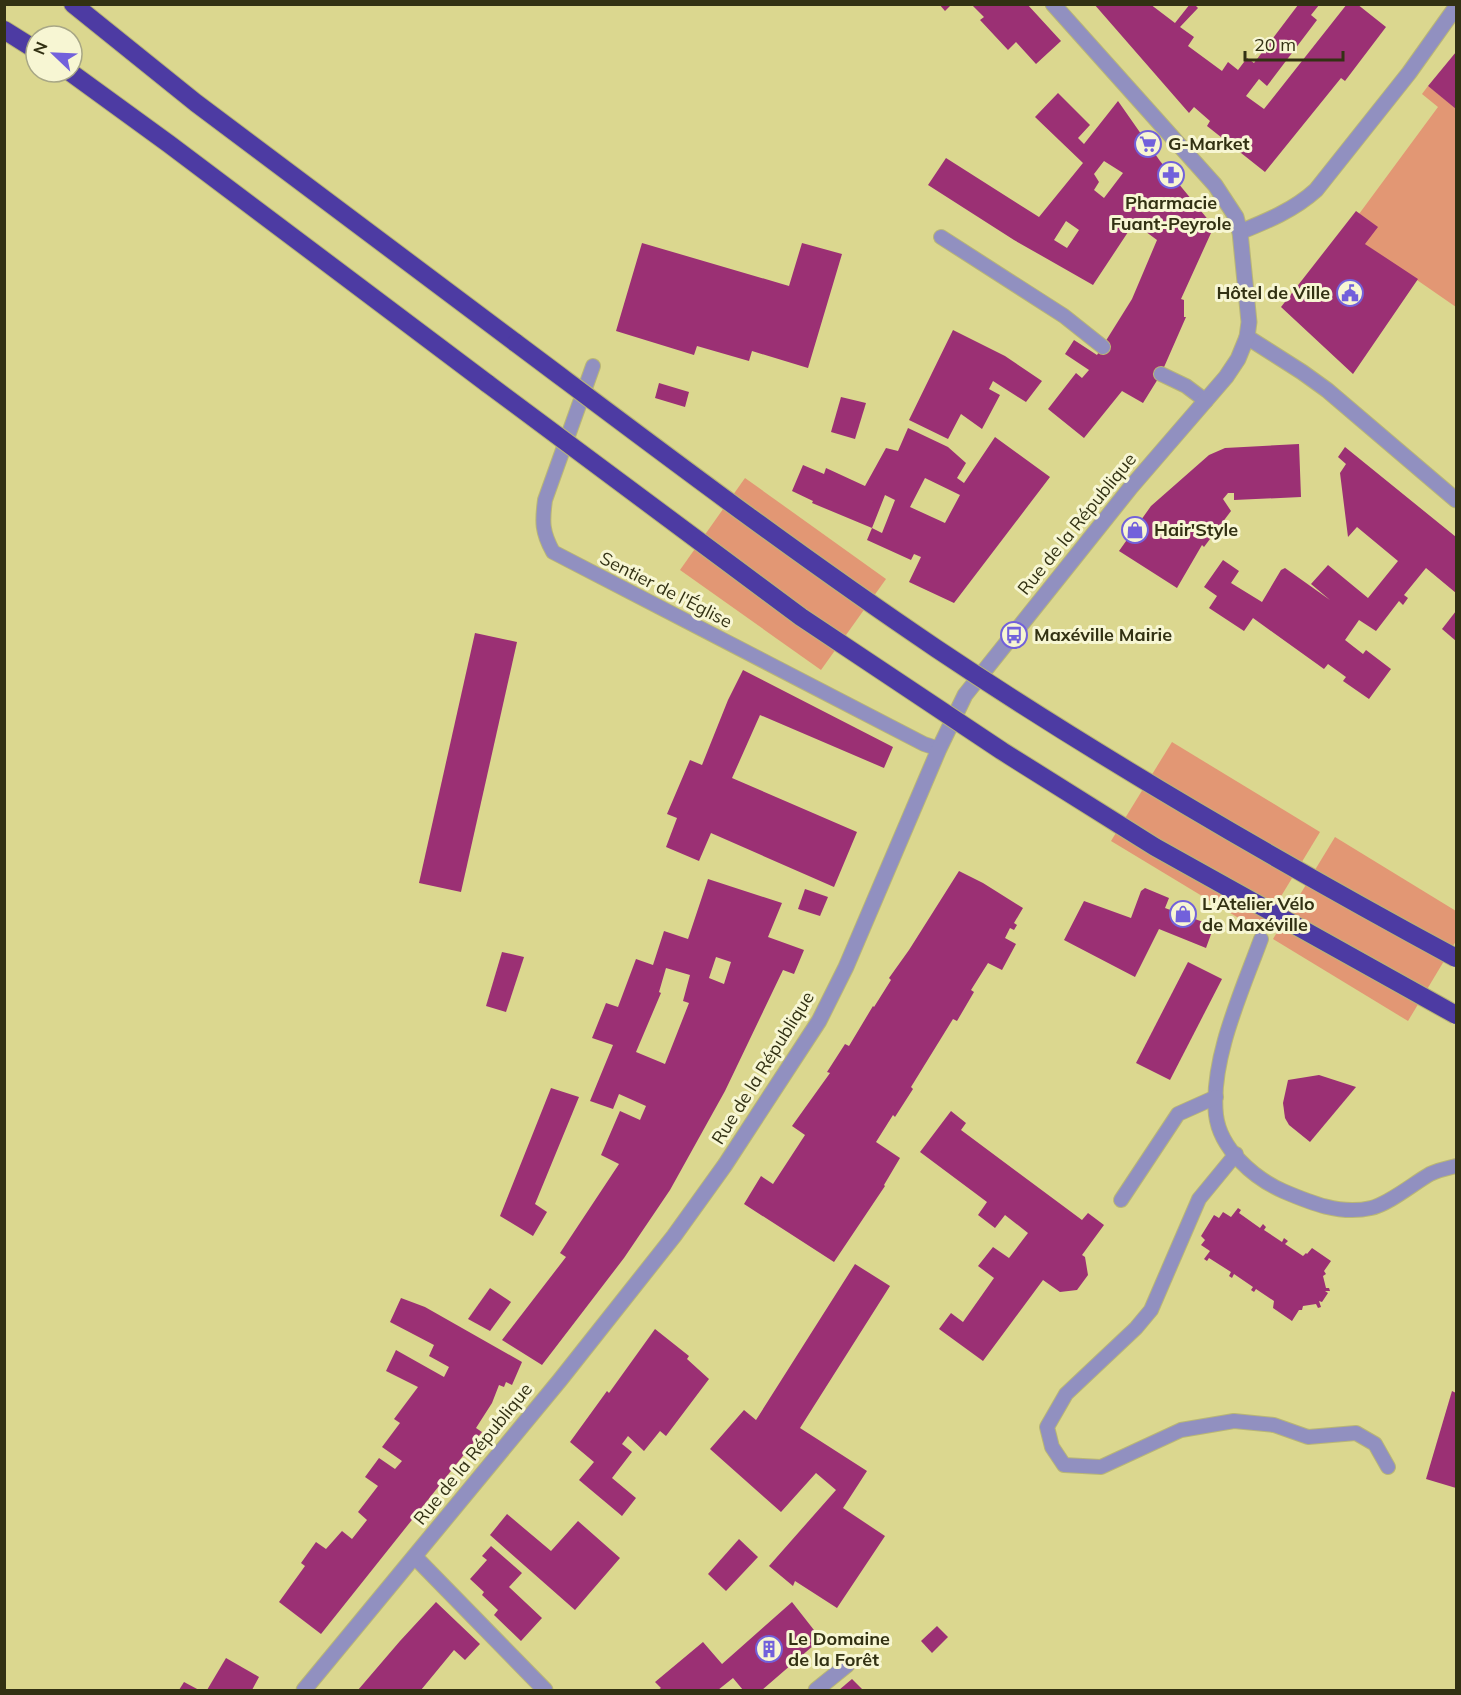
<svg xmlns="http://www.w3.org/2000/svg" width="1461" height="1695" font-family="Mulish,sans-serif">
  <rect width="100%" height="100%" fill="#dbd78f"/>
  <g fill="#e29774">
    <polygon points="1428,86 1456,108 1456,307 1365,244 1359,214 1438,107 1422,94"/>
    <polygon points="745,478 886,579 821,670 680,570"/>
    <polygon points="1172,742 1320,832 1260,931 1111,841"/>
    <polygon points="1335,837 1456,911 1456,941 1408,1021 1273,939"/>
  </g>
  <g fill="#9b3074" fill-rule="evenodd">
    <polygon points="939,4 952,4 945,11"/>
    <polygon points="971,4 1027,4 1061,41 1036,64 1016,42 1008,50 980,20 984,17"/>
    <polygon points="1094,4 1150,4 1175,23 1190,4 1194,4 1198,8 1180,27 1194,37 1188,46 1222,71 1228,62 1238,70 1247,58 1254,63 1298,5 1319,5 1311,15 1317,20 1267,86 1259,79 1246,96 1264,109 1347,4 1357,4 1386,27 1345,81 1341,78 1265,172 1207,126 1210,121 1194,107 1189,113"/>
    <polygon points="1456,52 1456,109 1428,86"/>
    <path d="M1058,93L1090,125L1078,138L1084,144L1118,101L1160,161L1210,222L1211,233L1181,299L1184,300V317H1186L1161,374L1143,403L1122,391L1084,438L1048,409L1076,373L1082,378L1089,370L1065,354L1074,340L1097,355L1132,299L1157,240L1134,223L1093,285L1014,240L928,185L946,158L1039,217L1083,163L1035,117ZM1104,161L1123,173L1104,198L1094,190L1099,182L1094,174ZM1066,221L1079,230L1067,248L1054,240Z"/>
    <polygon points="1356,211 1378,227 1365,244 1418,279 1353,374 1281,307"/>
    <polygon points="642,243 789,286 802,243 842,254 808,368 752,351 749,361 697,346 694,355 616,331"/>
    <polygon points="953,330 1005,356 1042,381 1026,402 993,381 989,389 1000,395 982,429 961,414 948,439 909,420"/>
    <polygon points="659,383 689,392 685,407 655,398"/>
    <polygon points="841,397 866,403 855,439 831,432"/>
    <path d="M908,428L948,447L966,463L957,478L964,483L995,437L1050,477L954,603L909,582L921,557L914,554L911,560L867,540L872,528L812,503L813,501L792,491L803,465L824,474L826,468L865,486L886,448L898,451ZM925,478L960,495L945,523L910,507ZM885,495L895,500L882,533L872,528Z"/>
    <polygon points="1299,444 1301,497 1234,500 1234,493 1228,493 1223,499 1231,511 1204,547 1202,545 1177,588 1119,551 1151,506 1209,455 1225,448"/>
    <polygon points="1345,447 1456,537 1456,593 1426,568 1404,595 1408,598 1403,605 1399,601 1376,631 1359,620 1345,640 1363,654 1366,650 1391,669 1369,699 1343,681 1346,677 1328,664 1324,669 1253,618 1244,631 1209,608 1217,596 1204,587 1223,560 1239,571 1231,583 1262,602 1281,570 1285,568 1330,600 1311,584 1328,565 1368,598 1398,561 1357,527 1348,537 1340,473 1346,464 1338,457"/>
    <polygon points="1456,611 1456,641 1442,629"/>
    <polygon points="475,633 517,642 461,892 419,883"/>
    <polygon points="743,670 893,747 884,768 760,715 732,778 857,832 834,887 711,833 699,861 666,847 677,818 667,814 690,760 702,765 728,700"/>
    <polygon points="959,871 983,883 1023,908 1014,923 1017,925 1014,930 1010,928 1005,938 1016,944 1002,970 988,963 971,990 974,992 957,1021 953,1019 911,1087 913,1089 895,1117 893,1115 876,1142 900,1158 884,1185 885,1186 834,1262 744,1204 761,1176 773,1184 805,1135 792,1126 830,1073 827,1072 845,1044 849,1046 873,1006 874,1007 891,980 889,978 909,950"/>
    <path d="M708,879L782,903L768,937L804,950L794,974L783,970L725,1091L670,1190L624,1258L542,1365L502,1340L566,1257L560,1253L619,1164L601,1155L620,1111L640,1120L646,1106L619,1094L613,1109L590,1101L613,1045L592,1038L606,1003L618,1007L636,959L653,965L664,931L688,939ZM716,957L731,962L724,984L709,978ZM666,968L690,975L683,1001L689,1003L665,1064L636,1052L661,993L659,992Z"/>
    <polygon points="1145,888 1169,898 1165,908 1214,926 1206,948 1159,929 1135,977 1064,940 1084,901 1131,918 1141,891"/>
    <polygon points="805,889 828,897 820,916 798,909"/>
    <polygon points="502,952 524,957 506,1012 486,1006"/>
    <polygon points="1188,962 1222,979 1170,1080 1136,1063"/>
    <polygon points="1319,1075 1356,1087 1310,1142 1289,1125 1285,1118 1283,1103 1288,1080"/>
    <polygon points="551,1088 579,1097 535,1204 547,1212 533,1236 500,1216"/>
    <polygon points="951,1111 966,1123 961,1130 1082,1220 1088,1213 1104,1225 1082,1255 1085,1257 1088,1275 1077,1290 1060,1292 1043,1280 983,1361 939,1329 951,1313 963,1322 994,1278 978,1266 993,1247 1009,1258 1028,1233 1005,1215 995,1228 978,1215 987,1202 920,1152"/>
    <polygon points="1238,1208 1241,1210 1239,1213 1260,1228 1263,1224 1266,1227 1264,1230 1282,1242 1284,1238 1288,1241 1285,1244 1303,1256 1306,1253 1307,1254 1312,1248 1331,1261 1324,1271 1326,1274 1323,1276 1326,1288 1329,1288 1330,1291 1325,1291 1328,1293 1322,1302 1319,1301 1321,1307 1318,1308 1316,1304 1303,1306 1302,1310 1299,1310 1292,1321 1273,1308 1274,1301 1256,1289 1254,1292 1251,1290 1253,1287 1234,1274 1232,1278 1229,1276 1231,1272 1209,1258 1207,1261 1204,1259 1210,1251 1201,1245 1205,1240 1201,1236 1214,1215 1219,1218 1223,1212 1231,1217"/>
    <polygon points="855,1264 890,1286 800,1428 867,1471 843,1508 885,1536 837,1608 795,1581 793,1586 769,1566 836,1490 816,1473 781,1512 710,1449 744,1410 756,1420"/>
    <polygon points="490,1288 511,1302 490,1331 468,1319"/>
    <polygon points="401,1298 425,1307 522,1362 512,1385 506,1382 504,1387 499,1385 492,1403 476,1428 482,1432 321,1634 279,1602 305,1566 301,1563 316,1542 326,1549 342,1531 352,1539 367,1520 358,1512 378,1486 365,1477 379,1458 395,1469 402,1461 382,1447 400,1423 394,1419 418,1387 386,1371 396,1350 444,1377 449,1367 429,1356 434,1345 390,1322"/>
    <polygon points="655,1329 689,1356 687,1359 709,1379 666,1436 660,1431 644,1451 628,1436 622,1444 632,1452 612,1478 636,1498 622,1516 579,1480 594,1462 570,1442 607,1391 609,1393"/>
    <polygon points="1452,1391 1456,1393 1456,1488 1426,1479"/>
    <polygon points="507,1514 551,1551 578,1521 620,1558 575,1610 490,1535"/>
    <polygon points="739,1539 758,1557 726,1591 708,1574"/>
    <polygon points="491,1546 522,1573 509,1587 542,1618 521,1641 494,1615 498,1610 482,1595 484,1592 470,1579 487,1560 482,1556"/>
    <polygon points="436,1602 480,1644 465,1660 454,1650 421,1690 358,1690 400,1641"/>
    <polygon points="792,1602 821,1639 762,1690 743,1690 733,1678 718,1690 658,1690 661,1688 655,1682 703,1642 722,1664"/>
    <polygon points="937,1626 948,1637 932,1653 921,1641"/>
    <polygon points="226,1658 259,1677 252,1690 207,1690"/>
    <polygon points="852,1679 863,1690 839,1690"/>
    <polygon points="184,1682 199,1690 179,1690"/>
  </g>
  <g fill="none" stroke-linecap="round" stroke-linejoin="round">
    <defs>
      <g id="service">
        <polyline points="941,237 1064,316 1103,347"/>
        <path d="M593,366L545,500C542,522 542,532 553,552L924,744L939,749"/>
        <polyline points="1161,374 1186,386 1206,401"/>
        <path d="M1261,939C1242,991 1210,1060 1216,1115C1220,1149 1254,1178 1283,1191C1311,1203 1340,1215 1371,1208C1389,1204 1414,1183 1430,1174C1438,1170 1448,1168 1456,1166"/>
        <polyline points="1236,1154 1199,1199 1151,1310 1136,1328 1066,1394 1047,1427 1052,1447 1064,1465 1101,1467 1181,1430 1234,1421 1274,1425 1308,1437 1356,1433 1375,1444 1388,1467"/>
        <polyline points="1121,1200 1178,1114 1216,1097"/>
      </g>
      <g id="minor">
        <polyline points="415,1557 545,1690"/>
        <polyline points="816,1690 847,1665"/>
      </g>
      <g id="tertiary">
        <path d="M1240,232C1267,221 1294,210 1316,190L1409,73L1456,7"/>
        <polyline points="1247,337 1302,372 1327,390 1456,500"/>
        <polyline points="304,1690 560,1380 674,1236 725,1165 819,1021 846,967 939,749 965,695 1131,487 1226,377 1238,359 1247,337 1249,322 1240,232 1236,217 1215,185 1053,4"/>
      </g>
      <g id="motorway">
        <polyline points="73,4 196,103 516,343"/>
        <polyline points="4,30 36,50"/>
        <polyline points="70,72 169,144 488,384"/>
      </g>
    </defs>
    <use href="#service" stroke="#b9b676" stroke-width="16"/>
    <use href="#minor" stroke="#b9b676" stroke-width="17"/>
    <use href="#tertiary" stroke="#b9b676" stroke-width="17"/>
    <use href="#motorway" stroke="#b9b676" stroke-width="20"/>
    <use href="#service" stroke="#9190c0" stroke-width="14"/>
    <use href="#minor" stroke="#9190c0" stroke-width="15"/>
    <use href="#tertiary" stroke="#9190c0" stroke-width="15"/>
    <use href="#motorway" stroke="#4d3ba3" stroke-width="18"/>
    <defs>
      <g id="motorway-bridge">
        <path d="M516,343C655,447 793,552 937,649C1104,761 1279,862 1456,958"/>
        <polyline points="488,384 801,617 1002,751 1155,847 1456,1015"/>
      </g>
    </defs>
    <use href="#motorway-bridge" stroke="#b9b676" stroke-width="20" stroke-linecap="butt"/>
    <use href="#motorway-bridge" stroke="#4d3ba3" stroke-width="18"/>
  </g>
  <defs>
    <symbol id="supermarket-ring" viewBox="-11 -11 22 22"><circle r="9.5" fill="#f7f6d3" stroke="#7261db" stroke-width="1.5"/><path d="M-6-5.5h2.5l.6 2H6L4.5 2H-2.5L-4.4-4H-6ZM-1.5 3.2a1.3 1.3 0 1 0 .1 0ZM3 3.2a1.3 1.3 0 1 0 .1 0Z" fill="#7261db"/></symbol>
    <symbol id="pharmacy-ring" viewBox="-11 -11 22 22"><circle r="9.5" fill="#f7f6d3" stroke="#7261db" stroke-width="1.5"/><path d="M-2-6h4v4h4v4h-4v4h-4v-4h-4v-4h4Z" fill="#7261db"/></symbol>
    <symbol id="civic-ring" viewBox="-11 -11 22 22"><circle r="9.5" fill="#f7f6d3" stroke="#7261db" stroke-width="1.5"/><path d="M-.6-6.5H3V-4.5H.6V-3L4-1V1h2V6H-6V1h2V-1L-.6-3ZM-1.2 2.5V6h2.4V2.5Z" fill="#7261db"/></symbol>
    <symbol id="shop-ring" viewBox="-11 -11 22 22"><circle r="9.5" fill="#f7f6d3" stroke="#7261db" stroke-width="1.5"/><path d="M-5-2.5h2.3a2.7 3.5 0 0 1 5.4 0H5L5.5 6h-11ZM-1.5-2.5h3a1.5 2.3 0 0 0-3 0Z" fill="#7261db"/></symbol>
    <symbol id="bus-ring" viewBox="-11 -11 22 22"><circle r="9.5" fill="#f7f6d3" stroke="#7261db" stroke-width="1.5"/><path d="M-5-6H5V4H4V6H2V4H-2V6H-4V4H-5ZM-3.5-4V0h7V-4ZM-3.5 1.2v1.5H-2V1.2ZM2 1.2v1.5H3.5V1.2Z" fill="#7261db"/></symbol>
    <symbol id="building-ring" viewBox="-11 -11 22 22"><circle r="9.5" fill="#f7f6d3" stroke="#7261db" stroke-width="1.5"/><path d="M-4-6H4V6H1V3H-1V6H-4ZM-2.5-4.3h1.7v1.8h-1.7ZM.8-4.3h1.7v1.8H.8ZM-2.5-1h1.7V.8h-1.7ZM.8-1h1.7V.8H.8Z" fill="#7261db"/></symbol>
  </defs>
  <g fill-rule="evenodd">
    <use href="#supermarket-ring" x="1133" y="129" width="30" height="30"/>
    <use href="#pharmacy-ring" x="1156" y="160" width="30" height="30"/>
    <use href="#civic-ring" x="1335" y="278" width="30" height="30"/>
    <use href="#shop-ring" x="1120" y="515" width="30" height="30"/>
    <use href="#bus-ring" x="999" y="620" width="30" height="30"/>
    <use href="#shop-ring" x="1168" y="899" width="30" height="30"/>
    <use href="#building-ring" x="754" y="1634" width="30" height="30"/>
  </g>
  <g text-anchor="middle" stroke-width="6" stroke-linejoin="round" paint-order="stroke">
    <g font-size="18" font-weight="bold" fill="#323113" stroke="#f7f6d3" text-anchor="start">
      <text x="1168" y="150">G-Market</text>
      <text x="1171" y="209" text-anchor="middle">Pharmacie<tspan x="1171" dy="21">Fuant-Peyrole</tspan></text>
      <text x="1330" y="299" text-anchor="end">Hôtel de Ville</text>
      <text x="1154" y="536">Hair'Style</text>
      <text x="1034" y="641">Maxéville Mairie</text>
      <text x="1202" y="910">L'Atelier Vélo<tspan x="1202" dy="21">de Maxéville</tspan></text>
      <text x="788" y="1645">Le Domaine<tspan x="788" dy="21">de la Forêt</tspan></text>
    </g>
    <g font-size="18" fill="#323113" stroke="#f7f6d3">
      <text transform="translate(1077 524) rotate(-51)" y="6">Rue de la République</text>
      <text transform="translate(666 590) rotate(27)" y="6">Sentier de l'Église</text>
      <text transform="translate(763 1068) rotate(-58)" y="6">Rue de la République</text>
      <text transform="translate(473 1454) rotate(-51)" y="6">Rue de la République</text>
    </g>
  </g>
  <rect width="1461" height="1695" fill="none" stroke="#323113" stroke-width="12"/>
  <g transform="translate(54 54) rotate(293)"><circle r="28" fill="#f7f6d3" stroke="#a8a786" stroke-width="1.5"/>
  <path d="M0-4.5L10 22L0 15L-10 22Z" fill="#7261db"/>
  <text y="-9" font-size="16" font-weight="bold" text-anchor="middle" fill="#323113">N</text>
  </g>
  <path d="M1245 51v9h98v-9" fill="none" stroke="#323113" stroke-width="3"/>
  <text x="1254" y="51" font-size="18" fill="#323113" stroke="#f7f6d3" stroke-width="4.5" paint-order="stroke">20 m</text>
</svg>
